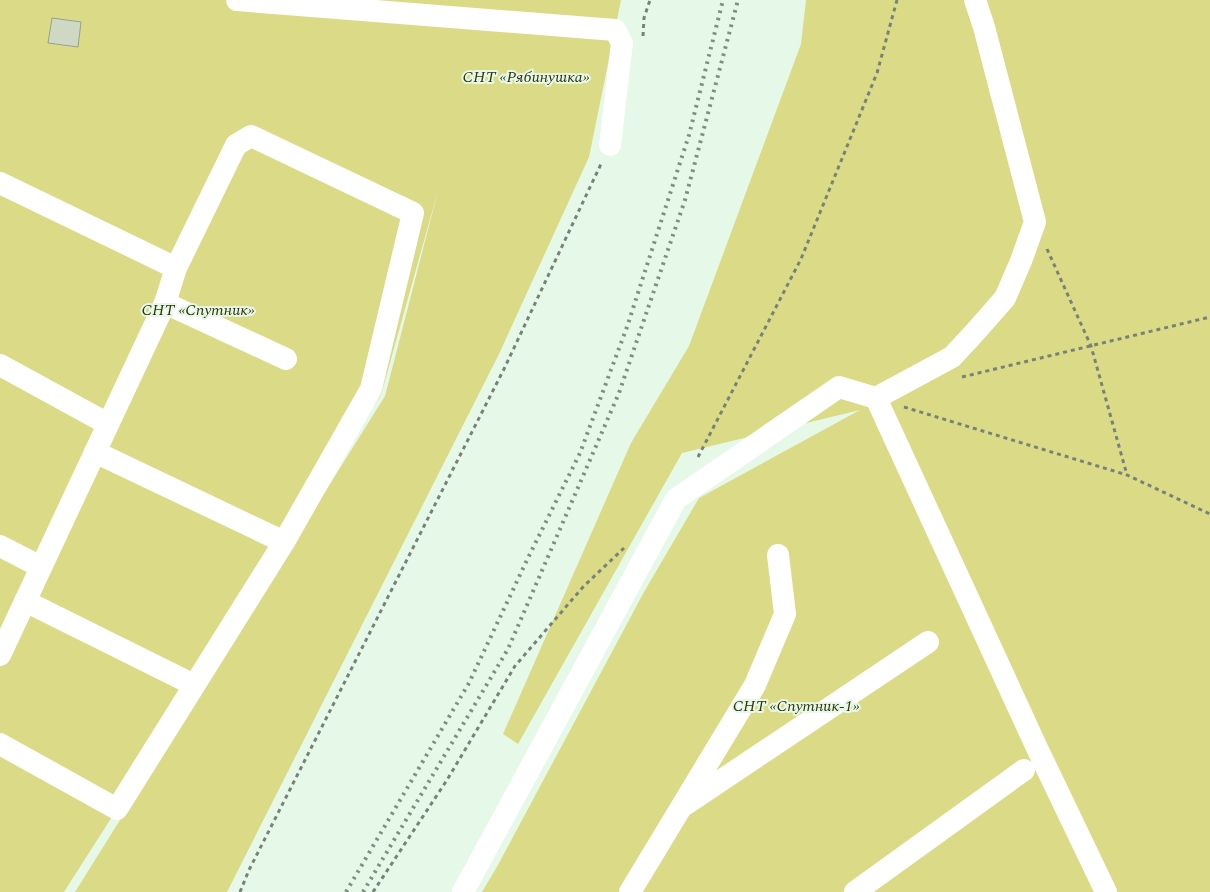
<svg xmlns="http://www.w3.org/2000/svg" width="1210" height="892" font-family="Spectral,serif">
  <rect width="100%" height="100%" fill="#e6f8e7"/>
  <g fill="#dbda86">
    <polygon points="0,0 621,0 589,157 499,354 227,892 75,892 385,396 439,187 381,395 64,892 0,892"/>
    <polygon points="806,0 1210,0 1210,892 482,892 498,865 644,592 699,498 860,410 682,453 518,744 503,734 631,443 689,346 801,44"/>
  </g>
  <polygon fill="#cfd8c4" stroke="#98a18e" points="52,18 81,22 78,47 48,43"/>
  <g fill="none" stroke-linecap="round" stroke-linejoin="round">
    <g stroke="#778378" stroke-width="3" stroke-dasharray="4 4" stroke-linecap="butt">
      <polyline points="643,36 644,18 650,0"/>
      <polyline points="1047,249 1091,346 1127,475"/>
      <polyline points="962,377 1210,317"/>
      <polyline points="904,407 1127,475 1210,514"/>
      <polyline points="698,457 801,259 877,73 897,0"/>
      <polyline points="240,892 249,870 504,369 601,164"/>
      <polyline points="373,892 447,780 515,666 583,587 624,548"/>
    </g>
    <g stroke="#fff" stroke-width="22">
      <polyline points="237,0 615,30 622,43 610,145"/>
      <polyline points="0,183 176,268"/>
      <polyline points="165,303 286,359"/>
      <polyline points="0,365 108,424"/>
      <polyline points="876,398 952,357 977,330 1005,298 1021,261 1035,222 984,27 975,0"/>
      <polyline points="95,452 284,542"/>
      <polyline points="0,546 41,567"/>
      <polyline points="25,601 194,685"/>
      <polyline points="0,655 165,303 176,268 236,145 251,136 413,213 371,389 284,542 117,809 0,744"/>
      <polyline points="686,804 928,642"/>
      <polyline points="463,892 676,499 839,387 876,398 1037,748 1106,892"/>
      <polyline points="630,892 755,685 785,614 778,555"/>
      <polyline points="855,892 1024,770"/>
    </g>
    <g stroke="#818e82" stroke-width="4" stroke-dasharray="2.5 5" stroke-linecap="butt">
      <polyline points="346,892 469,683 527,560 580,453 627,327 689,135 723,0"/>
      <polyline points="363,892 508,649 619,393 685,200 738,0"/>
    </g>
  </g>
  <g text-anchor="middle" stroke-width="4" stroke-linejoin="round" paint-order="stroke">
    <g font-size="16" font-style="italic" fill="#343309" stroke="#e6f8e7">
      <text x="526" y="82">СНТ «Рябинушка»</text>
      <text x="198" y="315">СНТ «Спутник»</text>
      <text x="796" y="711">СНТ «Спутник-1»</text>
    </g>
  </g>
</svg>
